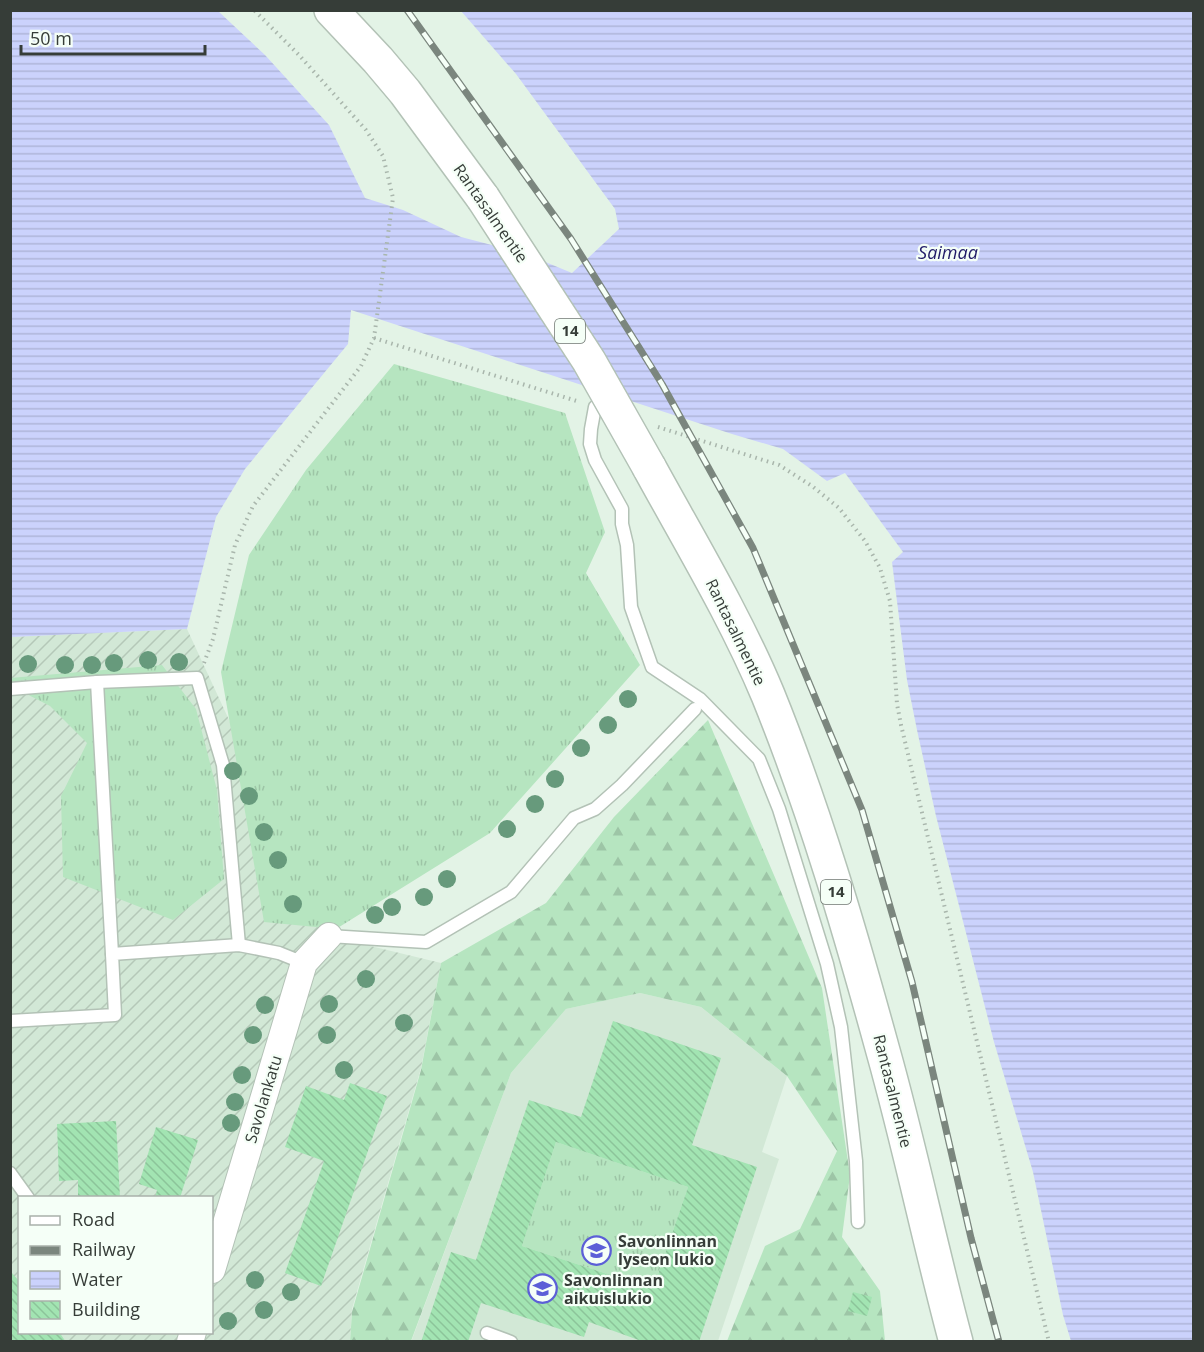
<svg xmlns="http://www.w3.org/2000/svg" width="1204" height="1352" font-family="'Open Sans',sans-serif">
  <defs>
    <pattern id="industrial-furrows" width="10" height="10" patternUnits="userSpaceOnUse" patternTransform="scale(1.5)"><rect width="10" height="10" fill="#d2e8d6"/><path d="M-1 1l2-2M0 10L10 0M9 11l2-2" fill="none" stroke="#b5c8b8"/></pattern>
    <pattern id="grass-tufts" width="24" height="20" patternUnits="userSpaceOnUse" patternTransform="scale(1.5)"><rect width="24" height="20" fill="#b6e5c0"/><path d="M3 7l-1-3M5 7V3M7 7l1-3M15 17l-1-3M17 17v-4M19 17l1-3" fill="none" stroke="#9dc5a6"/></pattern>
    <pattern id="forest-firs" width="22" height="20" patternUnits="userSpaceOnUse" patternTransform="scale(1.5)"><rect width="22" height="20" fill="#b6e5c0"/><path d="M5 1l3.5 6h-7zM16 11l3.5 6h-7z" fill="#9dc5a6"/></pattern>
    <pattern id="water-rules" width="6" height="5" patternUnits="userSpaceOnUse" patternTransform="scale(1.5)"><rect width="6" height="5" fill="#cbd2fc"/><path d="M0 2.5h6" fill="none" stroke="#afb5d9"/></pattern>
    <pattern id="building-back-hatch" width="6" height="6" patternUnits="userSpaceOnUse" patternTransform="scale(1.5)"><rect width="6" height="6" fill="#a2e4b2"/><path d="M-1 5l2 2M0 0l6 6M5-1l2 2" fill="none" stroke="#8cc49a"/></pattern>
  </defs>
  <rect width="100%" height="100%" fill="#e3f3e6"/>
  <polygon fill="#d2e8d6" points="640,993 701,1007 787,1076 762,1152 779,1159 718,1341 411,1342 511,1073 566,1009"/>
  <path fill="url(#industrial-furrows)" fill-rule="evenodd" d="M187,629L329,936L441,963L421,1068L352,1309L350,1341H11L10,637ZM20,1198H212V1332H20Z"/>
  <g fill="url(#grass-tufts)">
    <polygon points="394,364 565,413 605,532 586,573 640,665 490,833 336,929 264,922 221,672 249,555 306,470"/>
    <polygon points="162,665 196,709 217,790 224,879 173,920 63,877 61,796 87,743 50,706 11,686 10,678"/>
    <polygon points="556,1142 688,1187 653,1289 522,1246"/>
  </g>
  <polygon fill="url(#forest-firs)" points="708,720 822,988 850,1175 842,1237 880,1291 885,1341 727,1341 765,1246 800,1229 837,1151 787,1076 701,1007 640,993 566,1009 511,1073 411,1341 350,1342 352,1312 421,1070 441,963 546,903 614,817"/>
  <polygon fill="url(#water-rules)" points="10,11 218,11 265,55 329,125 365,198 403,210 461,237 526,254 572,273 619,229 615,209 516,74 461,11 1193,11 1193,1341 1071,1341 1063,1315 1033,1172 994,1042 936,816 917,730 907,680 892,562 903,552 845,473 827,481 783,449 732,434 351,310 348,344 245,469 216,517 187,629 11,637"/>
  <g fill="url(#building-back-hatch)" fill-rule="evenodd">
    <path d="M613,1021L721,1058L692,1145L757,1167L699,1342H644L589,1322L584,1337L481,1303L468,1342H421L451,1252L476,1260L529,1100L581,1117ZM556,1142L688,1187L653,1289L522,1246Z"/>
    <polygon points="350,1083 387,1096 321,1286 285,1273 324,1161 285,1147 306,1086 344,1100"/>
    <polygon points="116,1121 120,1198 78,1198 78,1180 59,1181 57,1124"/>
    <polygon points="156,1127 198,1140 180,1198 155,1198 157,1190 139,1184"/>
    <polygon points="10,1271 20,1282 20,1332 59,1332 66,1342 10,1342"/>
    <polygon points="853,1292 872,1297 867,1316 848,1311"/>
  </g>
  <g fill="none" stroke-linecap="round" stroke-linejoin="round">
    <defs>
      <g id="lane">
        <polyline points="595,407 591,429 590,444 595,460 622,509 622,524 627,545 631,607 652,667 700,699 759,759 779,809 827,964 841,1027 856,1161 858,1222"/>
        <polyline points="97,682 112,954"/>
        <polyline points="10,689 97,682 197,678 223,765 239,945"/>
        <polyline points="329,936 426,942 511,892 574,818 595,809 622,785 695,709"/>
        <polyline points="10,1021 115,1015 112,954 239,945 279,953 304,963"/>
        <polyline points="10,1173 28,1198"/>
        <polyline points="487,1333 511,1342"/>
      </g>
      <g id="street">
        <polyline points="212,1270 304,963 329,936"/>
        <polyline points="190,1342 193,1332"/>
      </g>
      <g id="highway">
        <polyline points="331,10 378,60 405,92 483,198"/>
        <path d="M649,467C690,542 735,616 768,695C815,811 850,931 883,1051C910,1147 930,1245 956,1342"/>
      </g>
    </defs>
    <use href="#lane" stroke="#b3c2b6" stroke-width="15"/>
    <use href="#street" stroke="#b3c2b6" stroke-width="28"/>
    <use href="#highway" stroke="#b3c2b6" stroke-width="36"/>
    <g stroke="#a9b6ac" stroke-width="4" stroke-dasharray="1.5 4.5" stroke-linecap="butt">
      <polyline points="374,338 580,402"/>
      <polyline points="658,427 779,465 812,486 839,508 865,541 880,568 890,601 897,704 901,725 1049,1342"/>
      <polyline points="204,663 213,639 235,545 253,506 361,366 374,338 393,198 383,156 366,130 299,55 254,10"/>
    </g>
    <use href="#lane" stroke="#fff" stroke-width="12"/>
    <use href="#street" stroke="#fff" stroke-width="26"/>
    <use href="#highway" stroke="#fff" stroke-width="33"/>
    <defs>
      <polyline id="rail" points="407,10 571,239 662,384 753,548 862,810 912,982 971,1238 999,1342"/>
    </defs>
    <use href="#rail" stroke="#7b867e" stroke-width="7"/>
    <use href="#rail" stroke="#f5fff7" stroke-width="4.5" stroke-dasharray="14" stroke-linecap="butt"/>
    <defs>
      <polyline id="highway-bridge" points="483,198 589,361 649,467"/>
    </defs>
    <use href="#highway-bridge" stroke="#b3c2b6" stroke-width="36" stroke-linecap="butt"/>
    <use href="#highway-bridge" stroke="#fff" stroke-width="33"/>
  </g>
  <g fill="#679a7c">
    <circle cx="148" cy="660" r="9"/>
    <circle cx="179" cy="662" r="9"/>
    <circle cx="114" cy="663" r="9"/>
    <circle cx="28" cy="664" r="9"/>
    <circle cx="65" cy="665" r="9"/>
    <circle cx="92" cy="665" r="9"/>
    <circle cx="628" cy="699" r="9"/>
    <circle cx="608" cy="725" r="9"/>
    <circle cx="581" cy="748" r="9"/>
    <circle cx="233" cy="771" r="9"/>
    <circle cx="555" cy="779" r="9"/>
    <circle cx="249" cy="796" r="9"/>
    <circle cx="535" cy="804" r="9"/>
    <circle cx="507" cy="829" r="9"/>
    <circle cx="264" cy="832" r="9"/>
    <circle cx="278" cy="860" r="9"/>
    <circle cx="447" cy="879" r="9"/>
    <circle cx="424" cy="897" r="9"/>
    <circle cx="293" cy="904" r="9"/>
    <circle cx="392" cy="907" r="9"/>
    <circle cx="375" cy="915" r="9"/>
    <circle cx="366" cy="979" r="9"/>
    <circle cx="329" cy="1004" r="9"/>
    <circle cx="265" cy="1005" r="9"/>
    <circle cx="404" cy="1023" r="9"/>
    <circle cx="253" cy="1035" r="9"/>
    <circle cx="327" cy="1035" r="9"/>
    <circle cx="344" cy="1070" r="9"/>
    <circle cx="242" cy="1075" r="9"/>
    <circle cx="235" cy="1102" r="9"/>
    <circle cx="231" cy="1123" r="9"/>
    <circle cx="255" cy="1280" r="9"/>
    <circle cx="291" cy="1292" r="9"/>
    <circle cx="264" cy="1310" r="9"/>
    <circle cx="228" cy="1321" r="9"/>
  </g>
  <defs>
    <symbol id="school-ring" viewBox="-11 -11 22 22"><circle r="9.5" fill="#f5fff7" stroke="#5c5fd7" stroke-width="1.5"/><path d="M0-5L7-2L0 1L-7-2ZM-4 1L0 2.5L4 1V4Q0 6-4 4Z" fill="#5c5fd7"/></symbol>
  </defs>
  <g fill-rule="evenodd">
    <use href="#school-ring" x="580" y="1234" width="33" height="33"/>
    <use href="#school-ring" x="526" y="1272" width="33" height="33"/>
  </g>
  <g text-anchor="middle" stroke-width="4.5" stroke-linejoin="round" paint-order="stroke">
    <g fill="#f5fff7" stroke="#6f7771" stroke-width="1.5">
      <rect x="555" y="319" width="30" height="24" rx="4.5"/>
      <rect x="821" y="880" width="30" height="24" rx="4.5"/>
    </g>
    <g font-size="15" font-weight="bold" fill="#363d38">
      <text x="570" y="336">14</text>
      <text x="836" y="897">14</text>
    </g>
    <g font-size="16" fill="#363d38" stroke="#f5fff7">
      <text transform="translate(491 213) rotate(55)" y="6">Rantasalmentie</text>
      <text transform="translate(736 632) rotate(64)" y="6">Rantasalmentie</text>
      <text transform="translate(893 1091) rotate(76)" y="6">Rantasalmentie</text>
      <text transform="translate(263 1099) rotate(-73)" y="6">Savolankatu</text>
    </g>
    <g font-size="16" font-weight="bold" fill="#363d38" stroke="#f5fff7" text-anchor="start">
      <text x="618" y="1247">Savonlinnan<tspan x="618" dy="18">lyseon lukio</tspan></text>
      <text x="564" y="1286">Savonlinnan<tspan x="564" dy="18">aikuislukio</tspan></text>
    </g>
    <g font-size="18" font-style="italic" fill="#211c68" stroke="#f5fff7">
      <text x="948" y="259">Saimaa</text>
    </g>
  </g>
  <rect width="1204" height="1352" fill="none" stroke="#363d38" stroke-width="24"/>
  <rect x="18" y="1196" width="195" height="138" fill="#f5fff7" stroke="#a9b1ab" stroke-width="1.5"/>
  <rect x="30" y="1216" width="30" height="9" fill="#ffffff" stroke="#a9b1ab" stroke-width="1.5"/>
  <text x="72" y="1226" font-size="18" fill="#363d38">Road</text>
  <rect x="30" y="1246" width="30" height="9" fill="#7b867e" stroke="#a9b1ab" stroke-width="1.5"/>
  <text x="72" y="1256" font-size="18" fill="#363d38">Railway</text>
  <rect x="30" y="1271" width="30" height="18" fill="url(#water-rules)" stroke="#a9b1ab" stroke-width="1.5"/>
  <text x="72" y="1286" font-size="18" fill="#363d38">Water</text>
  <rect x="30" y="1301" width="30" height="18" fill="url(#building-back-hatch)" stroke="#a9b1ab" stroke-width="1.5"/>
  <text x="72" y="1316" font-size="18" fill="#363d38">Building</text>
  <path d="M21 45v9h184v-9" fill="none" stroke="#363d38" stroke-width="3"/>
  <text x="30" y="45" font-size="18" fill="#363d38" stroke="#f5fff7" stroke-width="4.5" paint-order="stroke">50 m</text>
</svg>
